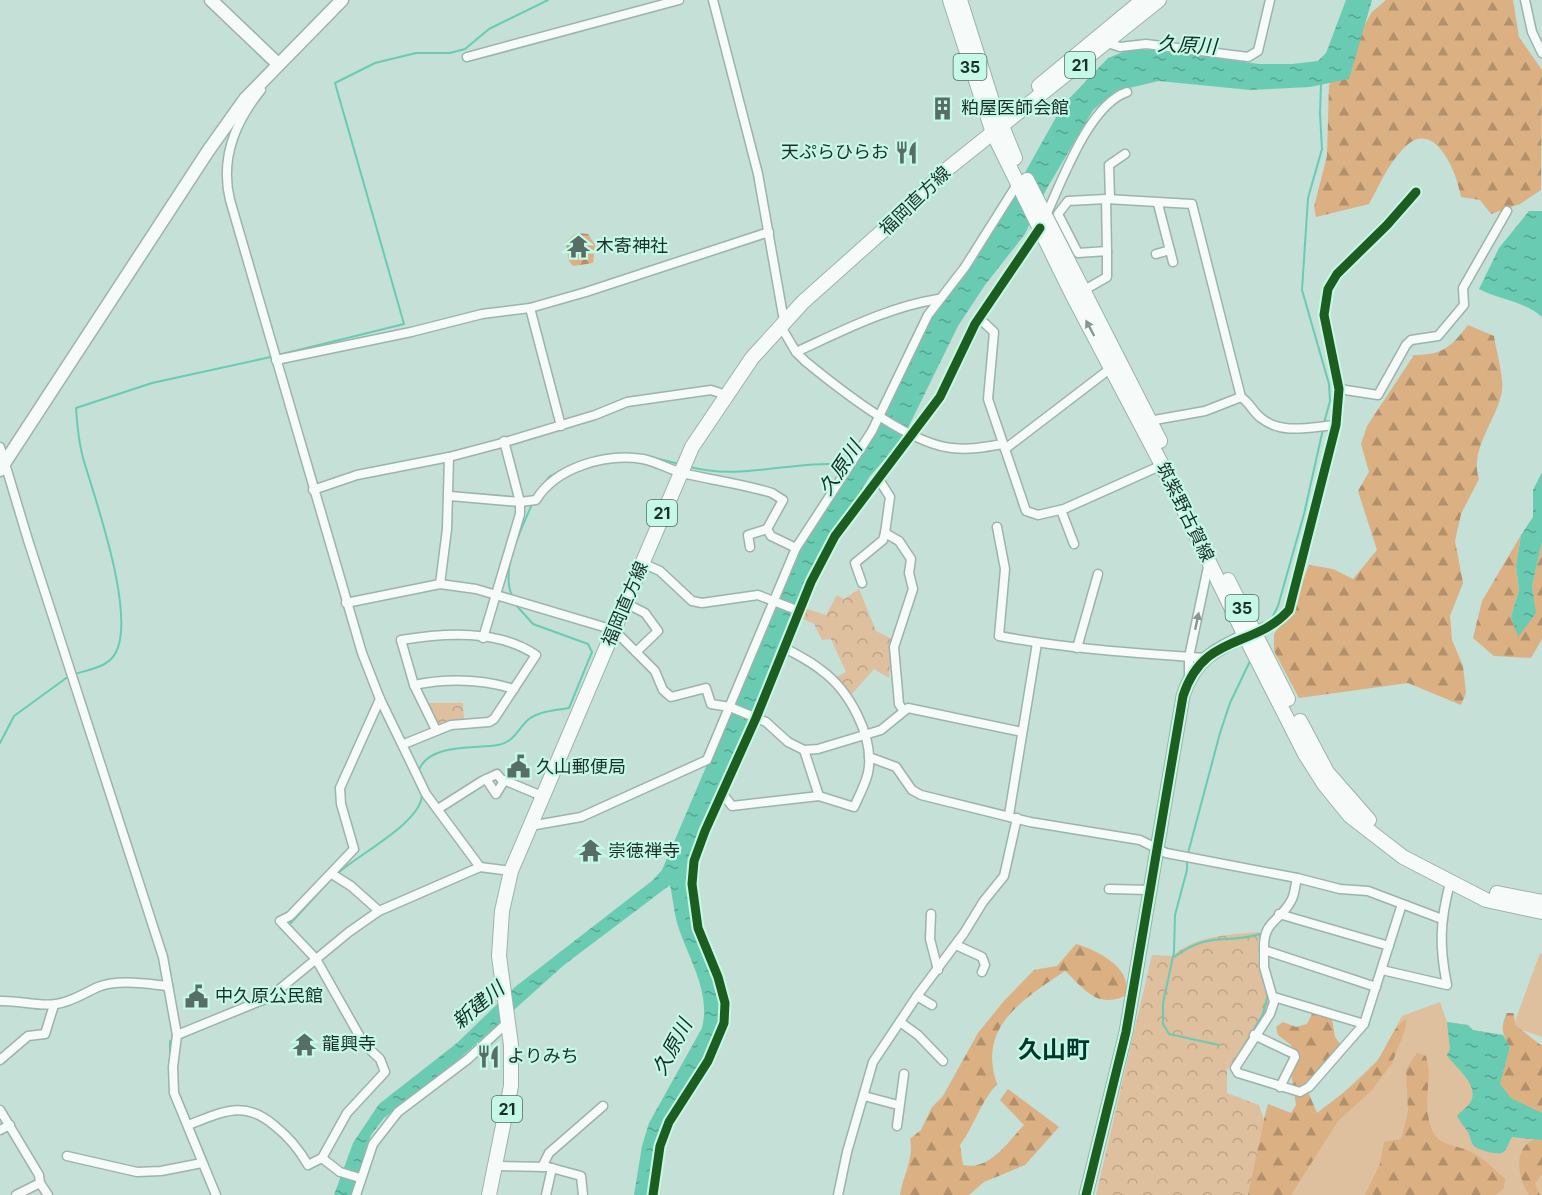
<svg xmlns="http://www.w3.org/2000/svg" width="1542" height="1195" font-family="Inter,'Noto Sans JP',sans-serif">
  <defs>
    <pattern id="forest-firs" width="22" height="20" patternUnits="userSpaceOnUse" patternTransform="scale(1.5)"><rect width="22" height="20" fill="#dbb083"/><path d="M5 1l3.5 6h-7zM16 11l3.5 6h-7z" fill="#b1906b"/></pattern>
    <pattern id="park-crowns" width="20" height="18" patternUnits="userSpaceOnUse" patternTransform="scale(1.5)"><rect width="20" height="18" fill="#debf9e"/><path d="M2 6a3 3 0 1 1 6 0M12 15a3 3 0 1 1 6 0" fill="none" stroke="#bea488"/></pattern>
    <pattern id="water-ripples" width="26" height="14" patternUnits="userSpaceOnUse" patternTransform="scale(1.5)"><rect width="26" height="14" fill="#6acbb3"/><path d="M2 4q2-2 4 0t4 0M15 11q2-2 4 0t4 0" fill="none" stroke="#56a592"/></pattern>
  </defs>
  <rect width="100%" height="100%" fill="#c4e0d7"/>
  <g fill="#debf9e">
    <polygon points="1540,953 1542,954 1542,1037 1513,1027"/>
    <polygon points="1440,1002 1447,1022 1468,1025 1473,1030 1503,1035 1537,1109 1542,1113 1542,1195 1259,1195 1317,1113 1341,1095 1378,1060 1402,1016"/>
  </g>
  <g fill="url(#forest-firs)">
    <path d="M1386,0H1513L1519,37L1542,70L1541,190L1520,204L1491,214L1480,200L1461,197C1457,172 1434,115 1403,149C1388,164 1379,186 1369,204L1316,217L1314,207L1327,156L1329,85L1372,12Z"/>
    <polygon points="577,233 588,234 595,245 593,263 573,266 569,261 566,242"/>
    <path d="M1468,325L1494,336C1496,350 1504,378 1502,391C1497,420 1469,449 1479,479L1461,514L1455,541L1463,583L1450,616L1452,640L1463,666L1466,693L1461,705L1408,683L1299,698L1274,651V634L1290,612L1309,565L1333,569L1353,579L1377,550L1358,491L1369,472L1361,444L1367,426L1414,355C1443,355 1451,347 1468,325Z"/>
    <polygon points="1521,535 1516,566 1519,590 1511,617 1535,613 1532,586 1542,542 1542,639 1531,658 1494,656 1473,638 1482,601"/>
    <path d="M1076,944C1097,950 1135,969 1125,996C1096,1009 1084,988 1065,971C1022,1000 977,1027 997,1084C979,1104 975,1125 960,1145L963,1165C989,1171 1007,1143 1024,1125L1000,1100L1008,1089L1059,1127L1025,1165L984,1182L969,1195H900C903,1174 914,1161 910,1139L921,1130L932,1107L943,1096L978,1033L1003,1002L1034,970L1057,966Z"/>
    <path d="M1313,1012L1332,1019L1335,1037L1341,1045L1306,1087L1317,1113C1338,1097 1360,1081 1377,1061C1388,1047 1391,1029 1406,1019L1405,1030L1392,1063L1372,1090L1338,1121L1291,1195H1244L1268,1104L1291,1113L1296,1105L1291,1073L1297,1056L1291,1045L1278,1035L1276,1027L1283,1022L1296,1027L1307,1024Z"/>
    <path d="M1507,1013H1514L1515,1025L1542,1046V1113L1511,1098L1500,1084L1510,1047C1502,1034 1500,1026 1507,1013Z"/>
    <path d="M1417,1053L1426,1056C1432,1075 1425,1095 1428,1115C1434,1150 1448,1140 1473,1153C1485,1159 1495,1170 1505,1179L1504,1188L1496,1195H1365L1380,1164L1384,1142L1401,1139L1408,1112L1406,1069Z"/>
    <path d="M1535,1139L1542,1140V1174L1535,1184L1540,1195H1529C1518,1178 1512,1148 1535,1139Z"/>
  </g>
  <g fill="url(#park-crowns)">
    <polygon points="859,589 876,631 892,639 889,678 874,669 850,696 835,678 846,672 831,639 822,640 814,624 799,617 804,608 826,615 837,595 844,599"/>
    <polygon points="427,703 463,703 464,720 436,724"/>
    <path d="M1259,932L1258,961L1272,996L1266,1014L1227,1070V1093L1259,1105L1264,1120L1248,1195H1096L1152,955L1172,956C1197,935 1228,935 1259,932Z"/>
  </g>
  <g fill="url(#water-ripples)">
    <path d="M1346,0H1372L1349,79L1310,87L1250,90L1159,81L1116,91L1093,110L1046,190L1025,234L985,285L958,326L902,440L870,476L817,561L798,600L776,658L690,859C676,921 723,962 720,1019C718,1053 666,1106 657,1140C652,1157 652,1177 649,1195H634L642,1146L649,1123L702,1028C711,992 689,960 678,926C674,913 673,899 670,885L564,965L438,1078L384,1118L371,1135L351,1195H334L353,1143L379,1104L457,1043L515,987L653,880L662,870L801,545L887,410L935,311L974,263L1063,105L1108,58L1128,50H1156L1259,64H1292L1318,61L1326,53Z"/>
    <path d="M1529,211H1542V317C1524,301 1500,300 1479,289L1499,248Z"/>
    <polygon points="1542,472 1542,542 1532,586 1536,613 1518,637 1511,617 1519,590 1516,566 1521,535 1533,517 1533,490"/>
    <path d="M1447,1022L1468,1025L1473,1030L1503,1035L1510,1047L1500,1084L1511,1098L1542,1113V1140L1512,1137C1504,1152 1506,1156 1489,1152C1464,1146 1476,1141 1465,1128C1462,1124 1460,1121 1457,1116C1461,1111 1466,1108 1470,1103C1481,1085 1455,1068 1447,1055L1450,1049Z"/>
  </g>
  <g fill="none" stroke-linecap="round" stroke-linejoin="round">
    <g stroke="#6acbb3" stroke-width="2">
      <polyline points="1321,84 1320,114 1322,149 1308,198 1302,290 1329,384 1330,401 1324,423"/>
      <polyline points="643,455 679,464"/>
      <path d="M690,467C743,481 795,459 848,465"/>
      <polyline points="540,489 549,477 568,467"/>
      <path d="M512,596C500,568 521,531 532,504"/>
      <polyline points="1270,622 1278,606 1304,514 1323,429"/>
      <path d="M75,674C87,670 103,668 112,658C141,626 94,496 83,458C79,443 77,424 76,408L152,383L266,358L404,324L335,83L375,63L416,53H450L465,49L489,29L548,0"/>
      <polyline points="0,743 14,716 69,676"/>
      <path d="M419,770C429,743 475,749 498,745C515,742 518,728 529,719C540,711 556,710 569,708L592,652L588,644L533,624L515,604"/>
      <path d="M337,874C357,855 421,823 422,795"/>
      <polyline points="288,926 332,878"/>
      <path d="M1174,957C1211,930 1224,945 1260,934V944"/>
      <polyline points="256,1007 273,1001 289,986"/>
      <polyline points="179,1039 226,1019"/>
      <polyline points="1219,1045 1169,1034 1163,1024 1163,1003 1174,952 1175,915 1187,870 1187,857 1220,733 1230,703 1251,659"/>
      <polyline points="1235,1061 1263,1014 1268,994"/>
      <polyline points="170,1074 170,1041 173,1040"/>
      <polyline points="177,1089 208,1164"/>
    </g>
    <defs>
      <g id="street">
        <polyline points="713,0 758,174 784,321"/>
        <polyline points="1525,0 1532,32 1542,53"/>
        <polyline points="1108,43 1120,47 1146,44 1248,57 1258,51 1270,0"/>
        <polyline points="467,57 679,0"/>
        <path d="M261,90C235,122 220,159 230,200L362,653L380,699L426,794L480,867"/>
        <polyline points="1106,199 1107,251"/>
        <polyline points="1110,199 1109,165 1125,154"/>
        <polyline points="1158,204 1173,262"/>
        <path d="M1046,215C1063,179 1089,105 1127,92"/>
        <polyline points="1156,254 1170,250"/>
        <path d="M1081,292L1107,277V251L1078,253L1058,214L1068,201L1106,199L1192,204L1241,397C1250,403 1253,412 1261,418C1282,435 1310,427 1336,425"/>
        <polyline points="530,308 561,426"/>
        <polyline points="980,319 994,332 988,399 1026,511 1038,515 1064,509 1162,465"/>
        <path d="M780,325L796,352L805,361C839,389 909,444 952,448C970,450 986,447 1003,444"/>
        <path d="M796,352C842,331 888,307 938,299"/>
        <polyline points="276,360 411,332 482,314 530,308 586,292 769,232"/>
        <polyline points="1339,389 1378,395 1406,345 1411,340 1438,336 1464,305 1463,288 1507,211"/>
        <polyline points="1149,421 1205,411 1241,397"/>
        <polyline points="0,447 28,540 163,957 177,1035 173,1067 174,1093 216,1195"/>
        <polyline points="1005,449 1111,368"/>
        <polyline points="878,478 890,497 885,533 899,541 911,559 909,573 913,589 894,647 899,704 903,710"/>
        <polyline points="313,490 357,475 449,457 502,443 595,415 627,402 711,390 726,395"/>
        <path d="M450,496L520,502L536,500C556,467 606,453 643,459C657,462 669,469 682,473C712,480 743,484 772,493L783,500L767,529L771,536L796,548"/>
        <polyline points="1061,510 1074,544"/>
        <path d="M997,527L1005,569L999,636C1068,649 1136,653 1206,658"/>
        <polyline points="750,547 748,535 767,529"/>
        <polyline points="642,563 660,571 692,601 702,603 758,595 799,611"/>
        <polyline points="862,583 855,563 883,540 885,533"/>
        <polyline points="440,584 447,529 449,457"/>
        <polyline points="346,603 440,584 476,589 614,630 655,671 663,690 671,697 706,688 711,704 730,707 766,722 788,742 804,750 818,749 881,730 908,708 1022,732"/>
        <polyline points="625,603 645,613 658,631 636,652"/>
        <polyline points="1254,631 1273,624 1289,610 1336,425 1339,389 1324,315 1328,289 1337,274 1387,225 1416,192"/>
        <polyline points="483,638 520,514 520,502 504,441"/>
        <polyline points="1077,648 1098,574"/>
        <polyline points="1189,679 1189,657 1209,562"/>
        <path d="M414,685C449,678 481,679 514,689"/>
        <path d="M404,744L451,725L489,722L494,719L536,655C498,629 444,633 401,640L414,685L436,730"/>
        <polyline points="804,750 819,796"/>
        <polyline points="869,757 896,767 912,790 921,795 1030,822 1140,840 1166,853 1297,878 1340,889 1368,891 1442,919"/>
        <polyline points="486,779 496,794 504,781"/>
        <path d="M722,793L732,806L819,796L854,807C859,796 865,785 868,773C875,737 849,690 821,670C810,661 797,655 785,648"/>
        <polyline points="438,809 482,781 497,774 501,779 542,796"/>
        <polyline points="1009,815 1037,643"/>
        <polyline points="530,826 581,817 707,760 796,548 872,431 928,315 965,267 1018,183"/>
        <polyline points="332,874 351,886 379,911"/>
        <path d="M1297,878C1295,885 1295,895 1291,901C1279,923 1263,920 1264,950L1376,987"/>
        <polyline points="1109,889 1151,890"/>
        <polyline points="931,914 930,939 938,970"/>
        <polyline points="1279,914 1389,946"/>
        <polyline points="956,945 982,957 985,965 982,972"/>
        <polyline points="1264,950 1264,967 1274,1002 1270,1014 1235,1068 1238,1073 1300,1092 1309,1087 1364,1024 1402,904"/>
        <path d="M1382,970L1447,985C1439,946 1440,921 1450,883"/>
        <polyline points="917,996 932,1005"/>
        <polyline points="1274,997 1364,1024"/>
        <path d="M0,1001C18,1000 38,1007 56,1004C72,1002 84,993 98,987C118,979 147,984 168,986"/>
        <polyline points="900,1022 918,1035 943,1061"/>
        <polyline points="177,1035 270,997 349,932 379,911 480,867 511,871"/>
        <polyline points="1254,1035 1294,1054 1295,1057 1280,1087"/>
        <polyline points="0,1060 28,1036 45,1034 54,1005"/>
        <polyline points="864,1096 898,1105"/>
        <polyline points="0,1110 39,1175 40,1183 48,1195"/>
        <path d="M188,1125C223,1112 244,1099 275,1126C290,1138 299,1149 308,1165L322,1158L347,1113L385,1072L380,1059L364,1044L316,959L280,921L290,916L354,849L341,804L340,788L380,699"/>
        <polyline points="897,1126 904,1074"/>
        <polyline points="0,1130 10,1125"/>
        <polyline points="67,1156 137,1172 161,1171 202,1163"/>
        <polyline points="322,1158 340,1172 360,1178"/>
        <polyline points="495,1166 548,1167 581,1176 583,1195"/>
        <polyline points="542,1167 549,1153 603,1106"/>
        <polyline points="16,1195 40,1183"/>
        <polyline points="356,1195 373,1144 398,1112 468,1059 508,1022"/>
        <polyline points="546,1195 552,1168"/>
        <polyline points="653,1195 660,1146 669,1122 708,1061 724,1023 725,1003 718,977 698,928 692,884 694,861 705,831 756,718 811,582 835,536 940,397 975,324 1040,228"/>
        <polyline points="838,1195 847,1152 873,1062 917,996 964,933 983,902 1004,876 1017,818"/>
      </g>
      <g id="secondary">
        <polyline points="211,0 278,64"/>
        <polyline points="0,470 208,151 245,99 342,0"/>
        <path d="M1086,1195L1126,1032L1183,696C1196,656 1218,649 1253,632"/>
      </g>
      <g id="primary">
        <polyline points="950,0 993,133 1073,296 1162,465 1245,636 1305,754 1324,784 1350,816 1403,857 1486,900 1542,912"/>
        <polyline points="960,0 993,104 1015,158"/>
        <polyline points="1039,86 1143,0"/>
        <polyline points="1027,180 1160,441"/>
        <polyline points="1228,580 1288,699"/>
        <polyline points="1300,721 1327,772 1369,820"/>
        <polyline points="1497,893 1542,902"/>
        <polyline points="489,1195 511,1086 511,1045 499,956 502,911 511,871 692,447 752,358 803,302 896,219 946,170 1159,0"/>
      </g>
    </defs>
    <use href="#street" stroke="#9db3ac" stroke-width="11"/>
    <use href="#secondary" stroke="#9db3ac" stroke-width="15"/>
    <use href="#primary" stroke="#9db3ac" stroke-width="16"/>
    <use href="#street" stroke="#f6faf9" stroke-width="8"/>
    <use href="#secondary" stroke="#f6faf9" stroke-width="12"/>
    <use href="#primary" stroke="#f6faf9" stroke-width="14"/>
    <defs>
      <g id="cycleway">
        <polyline points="653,1195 660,1146 669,1122 708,1061 724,1023 725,1003 718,977 698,928 692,884 694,861 705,831 756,718 811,582 835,536 940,397 975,324 1040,228"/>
        <path d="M1086,1195L1126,1032L1183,696C1204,632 1254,649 1289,610L1336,425L1339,389L1324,315L1328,289L1337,274L1387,225L1416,192"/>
      </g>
    </defs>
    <use href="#cycleway" stroke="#c6f8e8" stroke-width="13"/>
    <use href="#cycleway" stroke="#1b5e20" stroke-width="9"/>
  </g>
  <defs><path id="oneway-solid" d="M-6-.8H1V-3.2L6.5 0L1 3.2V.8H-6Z" transform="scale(1.5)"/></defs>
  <g fill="#899592">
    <use href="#oneway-solid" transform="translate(1090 328) rotate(-118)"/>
    <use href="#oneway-solid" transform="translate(1197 621) rotate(-78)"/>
  </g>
  <defs>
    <symbol id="building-bare" viewBox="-9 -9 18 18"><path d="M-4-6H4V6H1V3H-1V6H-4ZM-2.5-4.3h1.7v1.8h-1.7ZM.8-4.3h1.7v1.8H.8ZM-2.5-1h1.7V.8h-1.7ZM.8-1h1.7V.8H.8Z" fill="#576e67" stroke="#c6f8e8" stroke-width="2.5" paint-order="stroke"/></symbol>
    <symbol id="restaurant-bare" viewBox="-9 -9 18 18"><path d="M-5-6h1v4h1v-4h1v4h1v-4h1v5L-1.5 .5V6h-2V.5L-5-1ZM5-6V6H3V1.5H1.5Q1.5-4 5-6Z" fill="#576e67" stroke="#c6f8e8" stroke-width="2.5" paint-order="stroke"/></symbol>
    <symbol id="temple-bare" viewBox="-9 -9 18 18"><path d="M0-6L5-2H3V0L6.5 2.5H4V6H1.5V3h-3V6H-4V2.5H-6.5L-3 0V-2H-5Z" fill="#576e67" stroke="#c6f8e8" stroke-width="2.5" paint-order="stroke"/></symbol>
    <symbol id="civic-bare" viewBox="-9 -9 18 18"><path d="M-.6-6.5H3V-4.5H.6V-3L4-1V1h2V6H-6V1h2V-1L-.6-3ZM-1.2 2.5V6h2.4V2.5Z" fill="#576e67" stroke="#c6f8e8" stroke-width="2.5" paint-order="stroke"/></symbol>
  </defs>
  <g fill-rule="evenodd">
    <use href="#building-bare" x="926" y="92" width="33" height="33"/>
    <use href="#restaurant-bare" x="890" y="136" width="33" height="33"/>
    <use href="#temple-bare" x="562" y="230" width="33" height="33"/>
    <use href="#civic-bare" x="502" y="750" width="33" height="33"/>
    <use href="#temple-bare" x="574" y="834" width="33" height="33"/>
    <use href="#civic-bare" x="180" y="980" width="33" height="33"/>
    <use href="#temple-bare" x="288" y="1028" width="33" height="33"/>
    <use href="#restaurant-bare" x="472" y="1040" width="33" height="33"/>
  </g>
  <g text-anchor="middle" stroke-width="4.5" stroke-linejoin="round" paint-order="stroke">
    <g fill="#c6f8e8" stroke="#4f6c63" stroke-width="1.5">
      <rect x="1065" y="52" width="30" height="26" rx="4.5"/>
      <rect x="953.5" y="54" width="33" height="26" rx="4.5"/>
      <rect x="647" y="500" width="30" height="26" rx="4.5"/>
      <rect x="1225.5" y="595" width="33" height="26" rx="4.5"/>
      <rect x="492" y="1096" width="30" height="26" rx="4.5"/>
    </g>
    <g font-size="16" font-weight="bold" fill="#1c302a">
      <text x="1080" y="71">21</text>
      <text x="970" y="73">35</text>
      <text x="662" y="519">21</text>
      <text x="1242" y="614">35</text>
      <text x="507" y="1115">21</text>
    </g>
    <g font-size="18" fill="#1c302a" stroke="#c6f8e8" text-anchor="start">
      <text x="961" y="114">粕屋医師会館</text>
      <text x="889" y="158" text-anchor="end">天ぷらひらお</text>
      <text x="596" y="252">木寄神社</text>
      <text x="536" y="773">久山郵便局</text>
      <text x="608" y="857">崇徳禅寺</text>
      <text x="215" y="1002">中久原公民館</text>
      <text x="322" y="1050">龍興寺</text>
      <text x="507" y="1062">よりみち</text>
    </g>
    <g font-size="18" fill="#1c302a" stroke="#c6f8e8">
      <text transform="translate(915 201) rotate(-44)" y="6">福岡直方線</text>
      <text transform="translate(1185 512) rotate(64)" y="6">筑紫野古賀線</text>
      <text transform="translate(625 604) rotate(-67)" y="6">福岡直方線</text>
    </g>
    <g font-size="20" font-style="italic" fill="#142f27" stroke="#c6f8e8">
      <text transform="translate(1187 45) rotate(3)" y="7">久原川</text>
      <text transform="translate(840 468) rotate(-56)" y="7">久原川</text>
      <text transform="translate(478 1005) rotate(-40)" y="7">新建川</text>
      <text transform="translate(672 1047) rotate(-62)" y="7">久原川</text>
    </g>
    <g font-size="24" font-weight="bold" fill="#03372b" stroke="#c6f8e8">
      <text x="1054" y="1058">久山町</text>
    </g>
  </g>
</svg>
